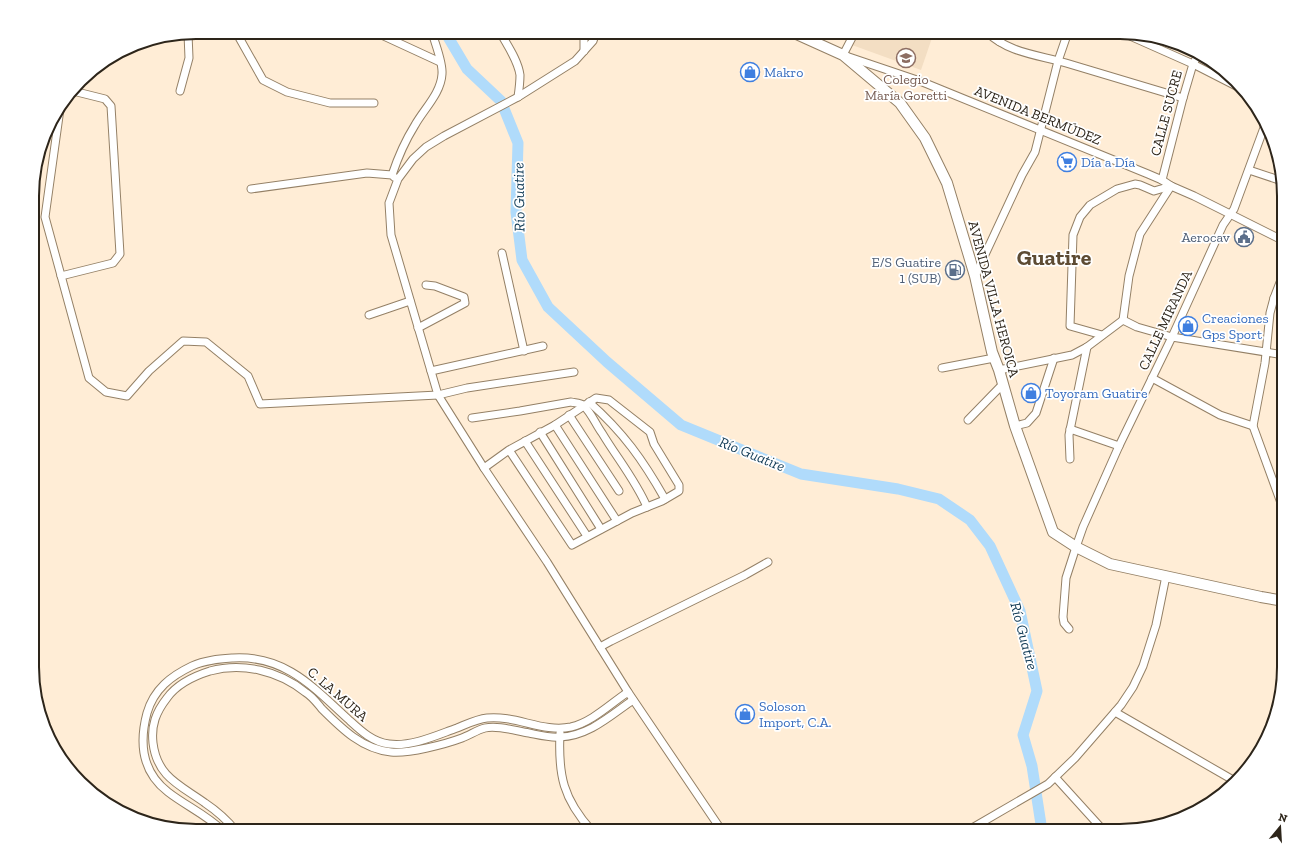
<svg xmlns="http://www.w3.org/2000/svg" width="1316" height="863" font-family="'Zilla Slab',serif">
  <rect width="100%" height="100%" fill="#ffedd6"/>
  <polygon fill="#f3dec3" points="859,32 934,32 921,70 852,45"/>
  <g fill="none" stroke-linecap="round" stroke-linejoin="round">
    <polyline stroke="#b0dbfb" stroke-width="11" points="448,32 448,37 467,69 501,101 518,143 516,212 522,260 548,307 607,362 681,425 801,474 898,489 939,499 970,520 990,546 1020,611 1037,691 1023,735 1032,766 1042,831"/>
    <defs>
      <g id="minor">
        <polyline points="236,32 263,80 287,92 330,103 374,103"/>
        <polyline points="375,32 440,62"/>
        <path d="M500,32C507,45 518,60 520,75C520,82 519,90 518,97"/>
        <polyline points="596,32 593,41 575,61 518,97 444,136 426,147 413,159 398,179 389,203 391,235 438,395 484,468 547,562 628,692 722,831"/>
        <polyline points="855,32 843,55 920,81 1148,174 1162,180 1171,186 1194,196 1284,241"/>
        <path d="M987,32C1008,53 1039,55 1066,63C1105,75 1144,86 1183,98"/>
        <polyline points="1121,32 1193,64 1236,86"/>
        <polyline points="1000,42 1003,32"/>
        <polyline points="584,51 584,38 586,32"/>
        <polyline points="180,91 189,58 188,34"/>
        <polyline points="60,109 45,217 89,378 106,392 127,396 149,371 183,341 206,342 248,376 260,404 438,395 467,388 574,372"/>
        <polyline points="1249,170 1282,181"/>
        <path d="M392,175C398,157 405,141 415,125C424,109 441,93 442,74C443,62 435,44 432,32"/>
        <polyline points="1162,180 1183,98 1193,64 1199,54"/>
        <polyline points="251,189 367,173 392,175 394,177"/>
        <polyline points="502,253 524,351"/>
        <polyline points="1284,272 1274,298 1270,313 1265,363 1253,426 1284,511"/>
        <polyline points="61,276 113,263 120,254 111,106 105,99 73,91"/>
        <polyline points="975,276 1022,175 1035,152 1058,61 1068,32"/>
        <polyline points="1274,298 1284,300"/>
        <polyline points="369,315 410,301"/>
        <polyline points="1123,320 1137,327 1172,337 1284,355"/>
        <polyline points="1123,320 1129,276 1140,234 1171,186"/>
        <polyline points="418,328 465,303 464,297 435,286 426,285"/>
        <polyline points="1102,335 1070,326 1073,235 1080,217 1090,205 1117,189 1135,184 1140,185 1154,191 1171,186"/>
        <polyline points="942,368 994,358"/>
        <polyline points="999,370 1072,355 1087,347 1123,320"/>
        <polyline points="431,371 543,346"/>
        <polyline points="1152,378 1220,415 1253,426"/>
        <path d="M589,402C623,432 643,460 665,499"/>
        <polyline points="569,415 619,491"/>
        <path d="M472,418L520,411L571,402C575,403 580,403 583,405C591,412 596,425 602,433C617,458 636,481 647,507"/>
        <polyline points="968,420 1003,384"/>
        <polyline points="555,425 617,521"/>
        <polyline points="1015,426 1027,423 1036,413 1054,358"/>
        <polyline points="1070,429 1119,446"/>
        <polyline points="540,432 601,529"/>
        <polyline points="525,441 587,536"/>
        <polyline points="1070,459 1069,435 1087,347"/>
        <polyline points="484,468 509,450 555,425 596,398 609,400 650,432 654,444 679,485 679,491 662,501 632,513 572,545 509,450"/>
        <polyline points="1069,629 1064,623 1063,617 1066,578 1076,547 1083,527 1119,446 1172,337 1223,225 1234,209 1265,125"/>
        <polyline points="600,647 611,641 745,575 768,562"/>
        <polyline points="1115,712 1233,780"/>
        <path d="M560,733C558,775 563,799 592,831"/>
        <polyline points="1055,777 1104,831"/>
        <path d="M223,831C207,815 186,806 168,792C142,772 139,743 147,713C154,689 171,676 192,666C205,660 220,659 233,658C285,655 313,687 348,719C360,730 372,742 389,744C412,747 437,735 457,728C467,724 477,719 487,718C516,715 543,733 571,727C592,722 610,704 628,692"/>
        <path d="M236,831C227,820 217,811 205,803C180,785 157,777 153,743C151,725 156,712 167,698C177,684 194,676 210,671C243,662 279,671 305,692C312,696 317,703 322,709C342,729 362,749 391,752C408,754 446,744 462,738C470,735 477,730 485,728C498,725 516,731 529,733C539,735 550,738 560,737C589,736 611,715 633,700"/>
        <polyline points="967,831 1048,784 1075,758 1121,705 1133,687 1143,666 1156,625 1166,576"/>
      </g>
      <polyline id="secondary" points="792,32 843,55 900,103 925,138 947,183 975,276 992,352 999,370 1015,426 1053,532 1076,547 1110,564 1261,597 1284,601"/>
    </defs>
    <use href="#minor" stroke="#948066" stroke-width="9"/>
    <use href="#secondary" stroke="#948066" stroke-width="12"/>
    <use href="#minor" stroke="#fff" stroke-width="7"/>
    <use href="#secondary" stroke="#fff" stroke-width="10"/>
  </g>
  <defs>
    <symbol id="school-ring" viewBox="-11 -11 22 22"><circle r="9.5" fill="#fff" stroke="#8d6e63" stroke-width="1.5"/><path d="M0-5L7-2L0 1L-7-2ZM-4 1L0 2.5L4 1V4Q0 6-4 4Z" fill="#8d6e63"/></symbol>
    <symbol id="shop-ring" viewBox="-11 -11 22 22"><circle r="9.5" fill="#fff" stroke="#3f7fe0" stroke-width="1.5"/><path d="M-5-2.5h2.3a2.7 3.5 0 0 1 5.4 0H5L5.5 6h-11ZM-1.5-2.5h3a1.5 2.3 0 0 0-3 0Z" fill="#3f7fe0"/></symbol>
    <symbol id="supermarket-ring" viewBox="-11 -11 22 22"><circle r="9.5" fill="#fff" stroke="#3f7fe0" stroke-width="1.5"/><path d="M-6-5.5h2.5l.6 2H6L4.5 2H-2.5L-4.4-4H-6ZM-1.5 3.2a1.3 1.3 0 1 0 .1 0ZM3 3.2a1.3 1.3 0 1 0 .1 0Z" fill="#3f7fe0"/></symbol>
    <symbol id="civic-ring" viewBox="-11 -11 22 22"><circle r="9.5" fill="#fff" stroke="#5c6f8a" stroke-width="1.5"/><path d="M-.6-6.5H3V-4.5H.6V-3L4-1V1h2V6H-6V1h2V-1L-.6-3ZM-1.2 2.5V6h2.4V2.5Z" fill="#5c6f8a"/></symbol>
    <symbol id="fuel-ring" viewBox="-11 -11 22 22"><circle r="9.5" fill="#fff" stroke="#5c6f8a" stroke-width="1.5"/><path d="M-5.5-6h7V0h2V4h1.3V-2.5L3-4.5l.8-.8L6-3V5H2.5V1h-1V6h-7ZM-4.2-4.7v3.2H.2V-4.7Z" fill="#5c6f8a"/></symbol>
  </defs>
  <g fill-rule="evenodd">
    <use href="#school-ring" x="895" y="47" width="22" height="22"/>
    <use href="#shop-ring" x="739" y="61" width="22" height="22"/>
    <use href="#supermarket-ring" x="1056" y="151" width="22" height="22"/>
    <use href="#civic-ring" x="1233" y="226" width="22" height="22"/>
    <use href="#fuel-ring" x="944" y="259" width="22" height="22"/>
    <use href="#shop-ring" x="1177" y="315" width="22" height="22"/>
    <use href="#shop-ring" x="1020" y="382" width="22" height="22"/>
    <use href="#shop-ring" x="734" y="703" width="22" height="22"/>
  </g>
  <g text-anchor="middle" stroke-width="3.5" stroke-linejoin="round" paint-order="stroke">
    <g font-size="14" fill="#366cbe" stroke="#fff" text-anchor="start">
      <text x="764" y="77">Makro</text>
      <text x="1081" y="167">Día a Día</text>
      <text x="1202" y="323">Creaciones<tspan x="1202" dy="16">Gps Sport</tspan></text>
      <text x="1045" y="398">Toyoram Guatire</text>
      <text x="759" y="711">Soloson<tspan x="759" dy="16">Import, C.A.</tspan></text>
    </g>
    <g font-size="14" fill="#785e54" stroke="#fff">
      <text x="906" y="84">Colegio<tspan x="906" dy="16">María Goretti</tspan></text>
    </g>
    <g font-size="14" fill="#2d251a" stroke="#fff">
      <text transform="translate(1166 113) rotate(-75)" y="5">CALLE SUCRE</text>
      <text transform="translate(1038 115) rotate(22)" y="5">AVENIDA BERMÚDEZ</text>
      <text transform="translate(994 299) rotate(75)" y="5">AVENIDA VILLA HEROICA</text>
      <text transform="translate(1165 320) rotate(-65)" y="5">CALLE MIRANDA</text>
      <text transform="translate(338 694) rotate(41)" y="5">C. LA MURA</text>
    </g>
    <g font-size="14" fill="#4e5e75" stroke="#fff" text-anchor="end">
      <text x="1230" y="242">Aerocav</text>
      <text x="941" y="267">E/S Guatire<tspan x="941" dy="16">1 (SUB)</tspan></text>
    </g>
    <g font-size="15" font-style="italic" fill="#103a55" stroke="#fff">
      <text transform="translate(519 197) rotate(-91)" y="5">Río Guatire</text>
      <text transform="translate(752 454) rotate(22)" y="5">Río Guatire</text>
      <text transform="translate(1024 636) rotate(75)" y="5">Río Guatire</text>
    </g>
    <g font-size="22" font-weight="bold" fill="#5d4b33" stroke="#fff">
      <text x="1054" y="265">Guatire</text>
    </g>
  </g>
  <path d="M0 0H1316V863H0ZM196 39H1120A157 157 0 0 1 1277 196V667A157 157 0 0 1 1120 824H196A157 157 0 0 1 39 667V196A157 157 0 0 1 196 39Z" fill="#fff" fill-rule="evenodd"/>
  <path fill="none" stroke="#2d251a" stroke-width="2" d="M196 39H1120A157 157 0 0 1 1277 196V667A157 157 0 0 1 1120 824H196A157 157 0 0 1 39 667V196A157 157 0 0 1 196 39Z"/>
  <g transform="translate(1280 827) rotate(18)" stroke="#ffffff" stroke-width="3" paint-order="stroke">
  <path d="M0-3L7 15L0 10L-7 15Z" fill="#2d251a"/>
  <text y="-6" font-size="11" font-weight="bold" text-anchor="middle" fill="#2d251a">N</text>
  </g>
</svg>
